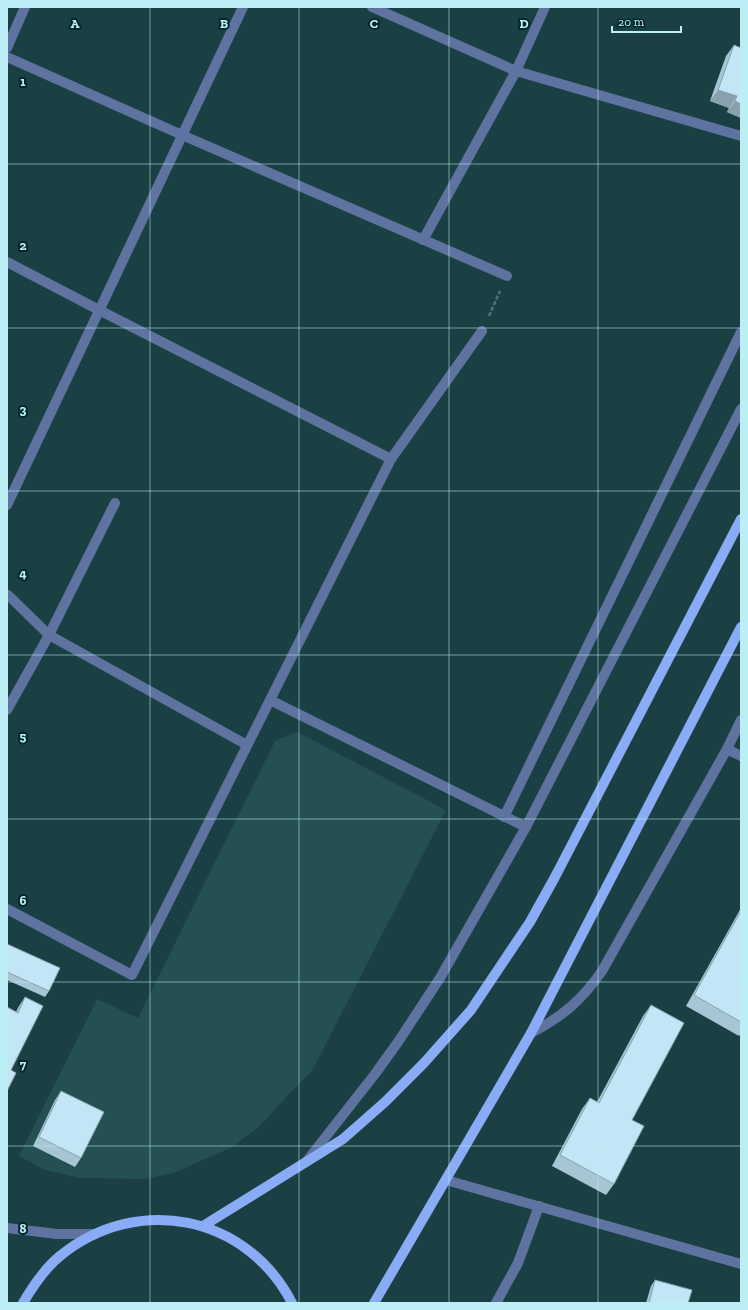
<svg xmlns="http://www.w3.org/2000/svg" width="748" height="1310" font-family="'Zilla Slab',serif">
  <rect width="100%" height="100%" fill="#1b4044"/>
  <polygon fill="#244f53" points="297,732 446,810 312,1071 290,1093 259,1127 232,1147 174,1173 145,1179 80,1178 45,1170 19,1156 97,999 138,1018 275,741"/>
  <g fill="none" stroke-linecap="round" stroke-linejoin="round">
    <polyline stroke="#4c757a" stroke-width="2.5" stroke-dasharray="4 2" stroke-linecap="butt" points="489,316 500,291"/>
    <g stroke="#5f73a1" stroke-width="10">
      <polyline points="372,7 516,71 741,136"/>
      <polyline points="7,48 25,7"/>
      <polyline points="7,57 182,135 507,276"/>
      <polyline points="423,240 516,71 545,7"/>
      <polyline points="7,262 99,310 391,459"/>
      <polyline points="7,505 243,7"/>
      <polyline points="8,595 49,635 247,745"/>
      <polyline points="270,700 526,827"/>
      <polyline points="7,710 49,635 115,503"/>
      <polyline points="727,749 741,756"/>
      <polyline points="504,817 741,332"/>
      <polyline points="7,909 132,975 391,459 482,331"/>
      <path d="M531,1033C562,1017 582,1000 602,971L727,749L741,720"/>
      <polyline points="306,1162 375,1074 398,1042 440,978 526,827 741,409"/>
      <polyline points="446,1180 741,1264"/>
      <polyline points="7,1228 57,1234 95,1234"/>
      <polyline points="496,1303 518,1263 539,1206"/>
    </g>
    <g stroke="#8aabf5" stroke-width="10">
      <polyline points="203,1226 343,1139 385,1102 424,1063 471,1010 530,922 555,877 741,519"/>
      <path d="M23,1303C33,1286 45,1268 60,1256C137,1193 247,1215 292,1303"/>
      <polyline points="374,1303 531,1033 741,627"/>
    </g>
  </g>
  <g fill="#a7c6d3">
    <polygon points="734,45 741,118 727,112 729,108 710,101 726,56"/>
    <polygon points="741,908 741,1033 739,1036 686,1006"/>
    <polygon points="7,944 49,991 45,997 7,980"/>
    <polygon points="25,997 11,1070 16,1012 19,1006"/>
    <polygon points="651,1005 632,1120 614,1184 606,1195 552,1166 582,1109 590,1098 597,1102 643,1016"/>
    <polygon points="61,1091 81,1158 75,1167 33,1146 55,1100"/>
    <polygon points="655,1280 688,1303 646,1303 651,1286"/>
  </g>
  <g fill="#88a1ac">
    <polygon points="718,90 737,96 729,108 710,101"/>
    <polygon points="735,101 741,104 741,118 727,112"/>
  </g>
  <g fill="#c2e6f5" stroke="#88a1ac">
    <polygon points="734,45 741,48 741,104 735,101 737,96 718,90"/>
    <polygon points="741,911 741,1022 694,995"/>
    <polygon points="7,944 60,968 49,991 7,972"/>
    <polygon points="25,997 43,1006 11,1070 16,1073 7,1091 7,1007 18,1013"/>
    <polygon points="651,1005 684,1023 632,1120 644,1126 614,1184 560,1155 590,1098 599,1103"/>
    <polygon points="61,1091 104,1112 81,1158 39,1137"/>
    <polygon points="655,1280 692,1290 688,1303 649,1303"/>
  </g>
  <path fill="none" stroke="#bbeef5" stroke-width="1" stroke-opacity="0.55" d="M150,7V1303M299,7V1303M449,7V1303M598,7V1303M7,164H741M7,328H741M7,491H741M7,655H741M7,819H741M7,982H741M7,1146H741"/>
  <g font-size="13" text-anchor="middle" font-weight="bold" fill="#bbeef5" stroke="#00272b" stroke-width="4" stroke-linejoin="round" paint-order="stroke">
    <text x="75" y="28">A</text>
    <text x="224" y="28">B</text>
    <text x="374" y="28">C</text>
    <text x="524" y="28">D</text>
    <text x="23" y="86">1</text>
    <text x="23" y="250">2</text>
    <text x="23" y="414">3</text>
    <text x="23" y="578">4</text>
    <text x="23" y="741">5</text>
    <text x="23" y="905">6</text>
    <text x="23" y="1069">7</text>
    <text x="23" y="1233">8</text>
  </g>
  <rect width="748" height="1310" fill="none" stroke="#bbeef5" stroke-width="16"/>
  <path d="M612 26v6h69v-6" fill="none" stroke="#bbeef5" stroke-width="2"/>
  <text x="618" y="26" font-size="12" fill="#bbeef5" stroke="#00272b" stroke-width="3" paint-order="stroke">20 m</text>
</svg>
